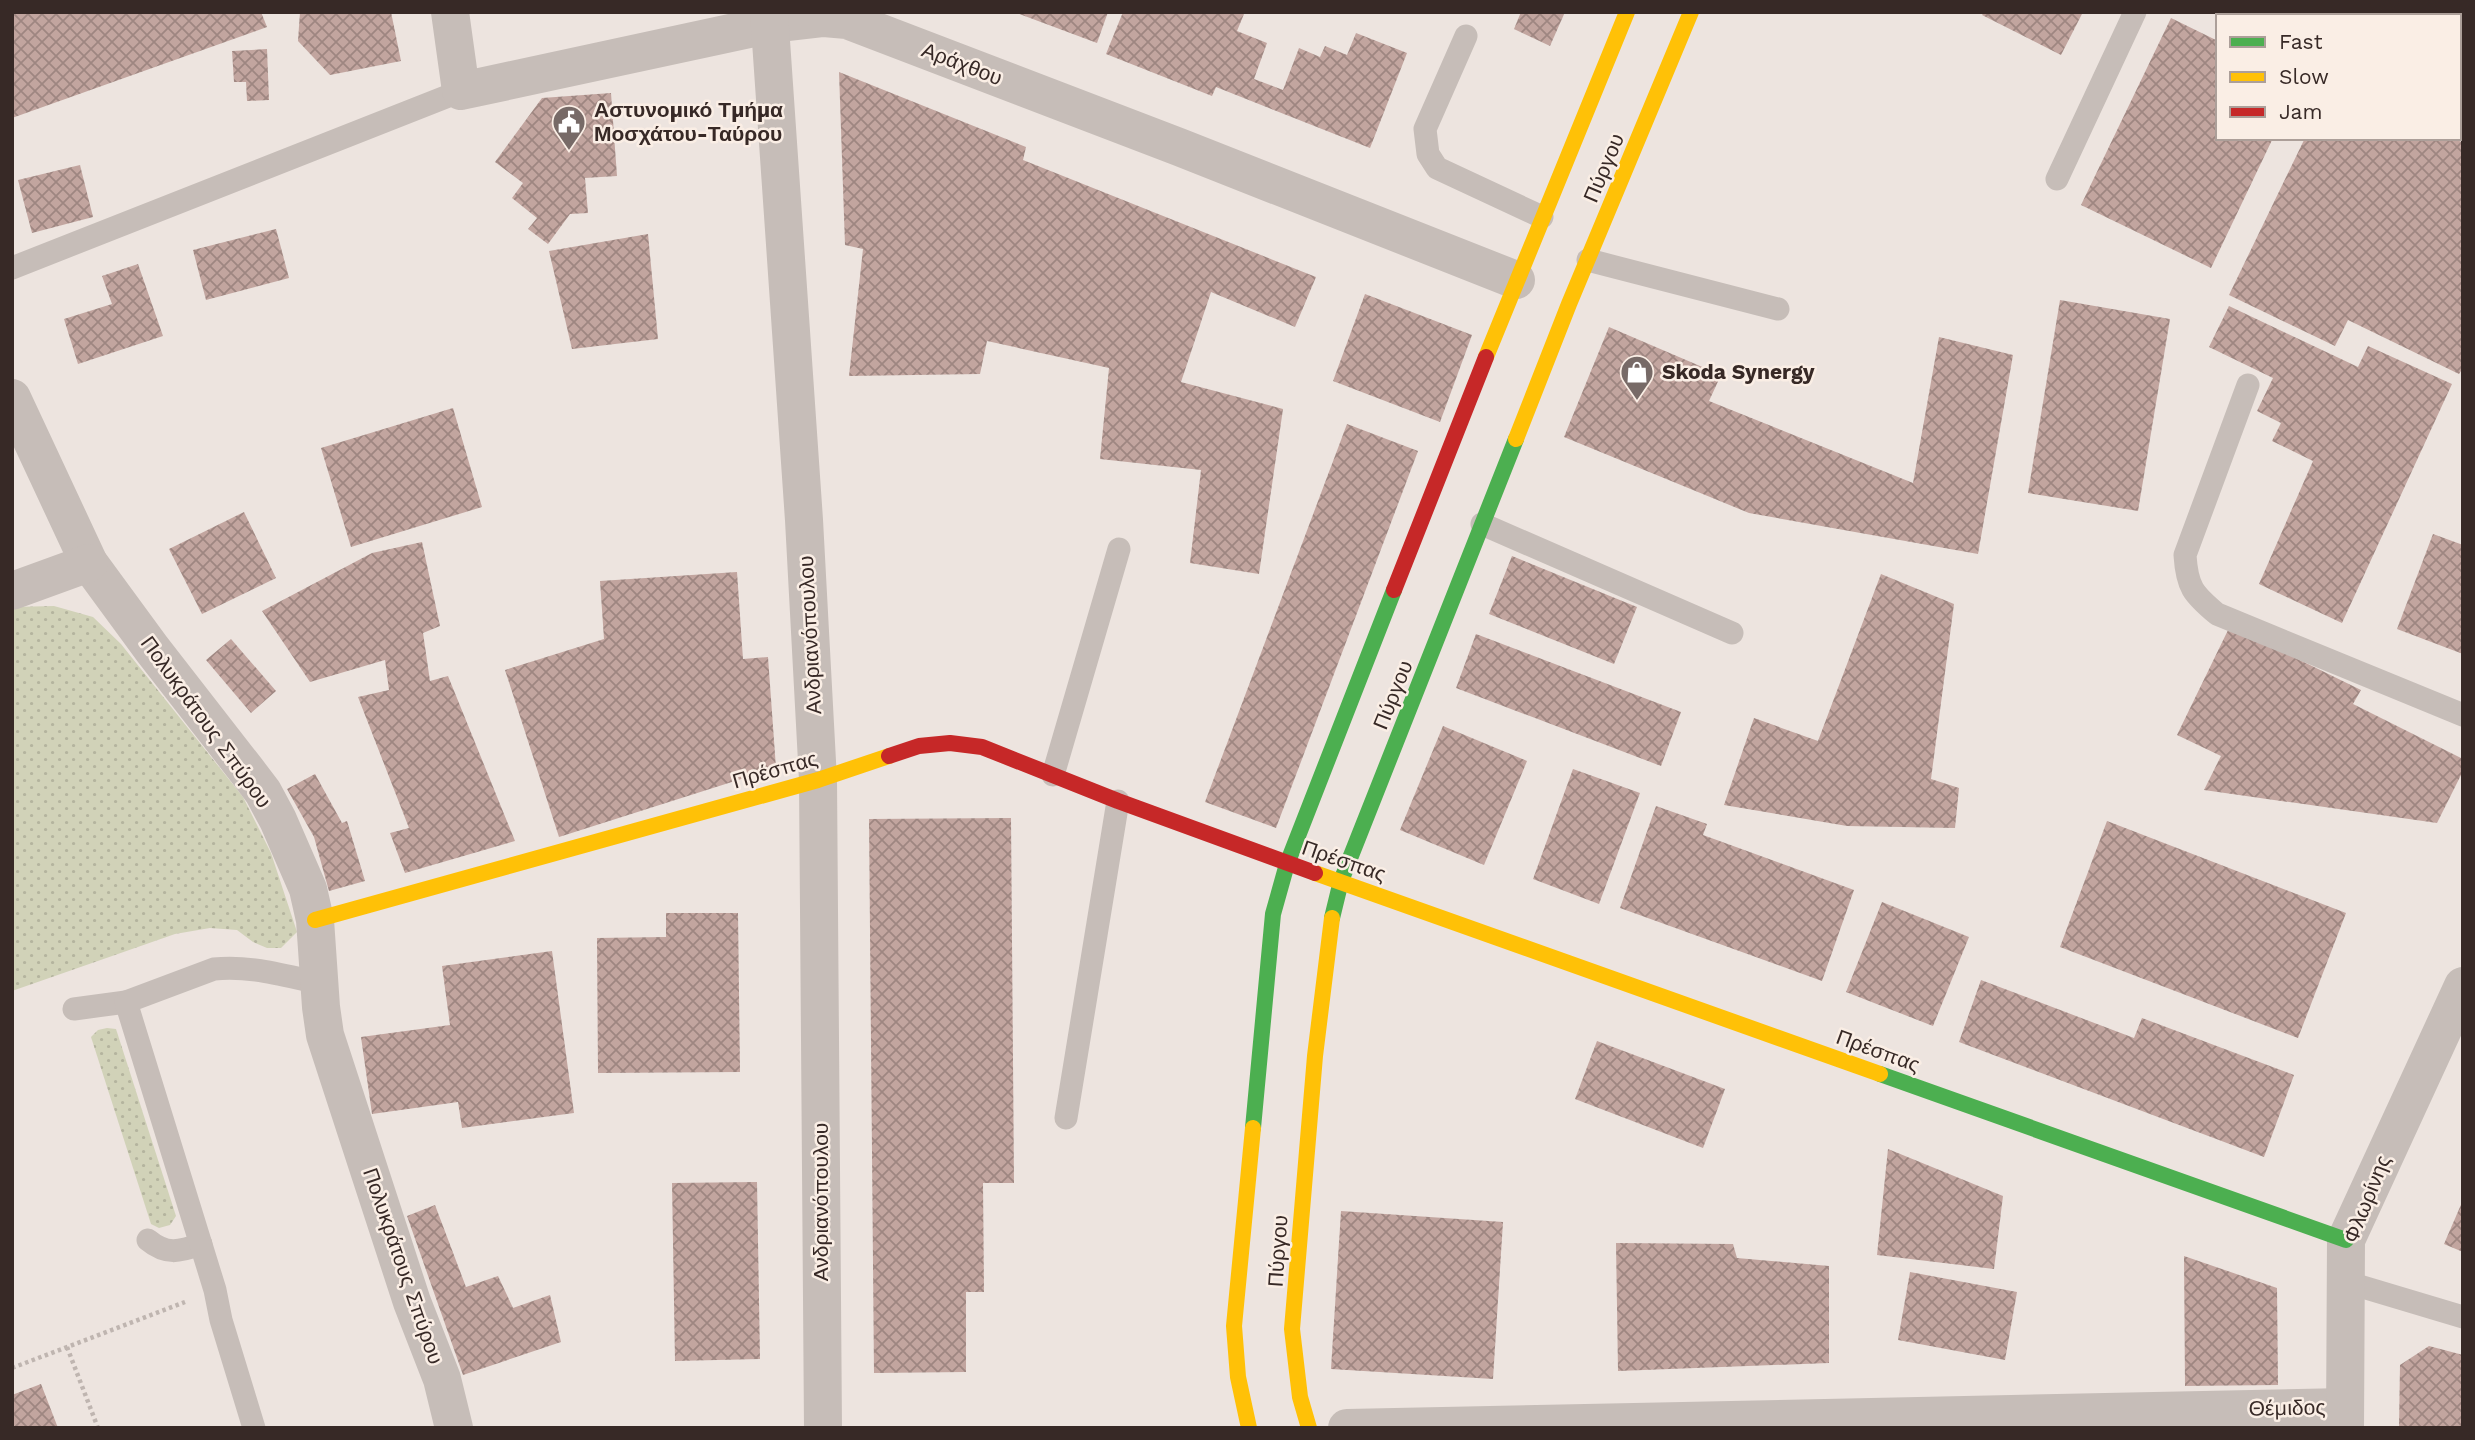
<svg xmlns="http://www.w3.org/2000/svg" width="2475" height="1440" font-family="'Work Sans',sans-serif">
  <defs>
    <pattern id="grass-dots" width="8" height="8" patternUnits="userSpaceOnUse" patternTransform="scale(1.75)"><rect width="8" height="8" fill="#d1d2b8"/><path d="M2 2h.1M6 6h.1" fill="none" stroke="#b4b49e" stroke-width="1.8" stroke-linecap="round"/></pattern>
    <pattern id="building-cross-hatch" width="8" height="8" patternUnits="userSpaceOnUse" patternTransform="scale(1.75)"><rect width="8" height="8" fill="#c2a59f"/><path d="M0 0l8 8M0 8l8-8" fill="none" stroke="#9e8681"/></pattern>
  </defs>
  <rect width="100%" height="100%" fill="#ede4df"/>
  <g fill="url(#grass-dots)">
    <polygon points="54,606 93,617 121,644 243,797 271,853 297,932 281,948 267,948 253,942 237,930 210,928 175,934 12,991 12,607"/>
    <polygon points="107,1028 116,1029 176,1216 170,1225 159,1228 151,1224 91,1037 98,1030"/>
  </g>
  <g fill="url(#building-cross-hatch)">
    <polygon points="12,12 261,12 267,27 12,118"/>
    <polygon points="300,12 391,12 401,61 330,75 298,41"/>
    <polygon points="1014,12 1108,12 1097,43"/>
    <polygon points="1123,12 1238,12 1244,14 1237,31 1267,43 1254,79 1283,90 1299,48 1320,57 1325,46 1347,55 1356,33 1407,53 1370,148 1216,87 1212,96 1106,54"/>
    <polygon points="1521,12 1565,12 1550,46 1514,29"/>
    <polygon points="1984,12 2083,12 2061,55 1982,15"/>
    <polygon points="2171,18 2218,41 2218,138 2273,138 2211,268 2081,205"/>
    <polygon points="267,49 269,100 247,101 246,82 234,82 232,51"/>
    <polygon points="839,72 1026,147 1023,160 1316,277 1295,327 1211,292 1181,382 1283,409 1259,574 1190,563 1201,470 1100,459 1109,368 987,341 980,374 849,376 863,249 845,245"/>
    <polygon points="611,93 617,176 585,178 588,213 570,214 548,244 528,229 537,218 512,198 523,183 495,162 542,98"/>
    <polygon points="2305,138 2454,138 2463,143 2463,368 2459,374 2348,320 2335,346 2229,295"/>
    <polygon points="80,165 93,217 32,233 18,180"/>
    <polygon points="276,229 289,278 206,300 193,250"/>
    <polygon points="648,234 658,339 572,349 549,251"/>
    <polygon points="138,264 163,336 78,364 64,319 112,304 102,276"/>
    <polygon points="1365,294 1472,335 1440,422 1333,381"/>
    <polygon points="2060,300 2170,319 2138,511 2028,493"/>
    <polygon points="2229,306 2358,367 2368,346 2452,384 2342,623 2259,584 2313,461 2272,441 2281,423 2257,411 2273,378 2209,347"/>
    <polygon points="1609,327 1721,375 1709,401 1913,483 1939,337 2013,355 1978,554 1749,513 1564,437"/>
    <polygon points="453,408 482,507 351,547 321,448"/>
    <polygon points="1347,424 1418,451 1276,828 1205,802"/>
    <polygon points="244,512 276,578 202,614 169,549"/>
    <polygon points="2433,534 2463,545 2463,654 2397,629"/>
    <polygon points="422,542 440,626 423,633 430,681 448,676 515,841 405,873 390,833 409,828 358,697 389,690 385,660 310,682 262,611 372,553"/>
    <polygon points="1512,556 1637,607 1614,664 1489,614"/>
    <polygon points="737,572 743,659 768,657 776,768 559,837 505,670 604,639 600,581"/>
    <polygon points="1881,574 1954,604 1931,779 1959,788 1955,828 1847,826 1724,805 1754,718 1818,741"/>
    <polygon points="2230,626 2361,690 2353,704 2463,759 2463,771 2437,823 2204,790 2221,756 2177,735"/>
    <polygon points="1476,634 1681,712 1661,766 1456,688"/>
    <polygon points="231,639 276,691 251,713 206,660"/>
    <polygon points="1443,726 1527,761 1484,865 1400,830"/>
    <polygon points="1573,769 1640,793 1599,904 1533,879"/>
    <polygon points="315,774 342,823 347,821 365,881 329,891 314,837 287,789"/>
    <polygon points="1656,806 1707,824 1703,835 1854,890 1822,981 1620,908"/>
    <polygon points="1011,818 1014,1183 983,1183 984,1292 966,1292 966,1372 874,1373 869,819"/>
    <polygon points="2107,821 2346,913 2298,1038 2060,947"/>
    <polygon points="1882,902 1969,937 1933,1026 1846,992"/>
    <polygon points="666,913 738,913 740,1072 598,1073 597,938 666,937"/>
    <polygon points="552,951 574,1113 462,1128 458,1102 372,1114 361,1037 450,1025 442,966"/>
    <polygon points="1981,980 2134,1038 2142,1018 2294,1075 2264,1157 1959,1042"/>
    <polygon points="1597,1041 1725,1089 1703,1148 1575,1099"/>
    <polygon points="1888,1149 2003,1196 1994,1269 1877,1255"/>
    <polygon points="757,1182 760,1359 675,1361 672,1183"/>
    <polygon points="2463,1200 2463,1252 2444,1244"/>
    <polygon points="435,1205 466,1287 498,1276 513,1308 550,1295 561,1342 463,1375 407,1216"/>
    <polygon points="1341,1211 1503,1222 1493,1379 1331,1369"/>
    <polygon points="1616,1243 1733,1244 1737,1258 1829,1266 1829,1363 1618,1371"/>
    <polygon points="2184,1256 2277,1288 2278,1385 2185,1386"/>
    <polygon points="1910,1272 2017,1292 2005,1360 1898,1340"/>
    <polygon points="2429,1346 2463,1355 2463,1428 2399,1428 2400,1365"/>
    <polygon points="41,1384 58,1428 12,1428 12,1395"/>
  </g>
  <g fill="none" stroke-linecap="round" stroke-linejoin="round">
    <g stroke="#bfb5b0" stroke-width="4.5" stroke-dasharray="3.5 3.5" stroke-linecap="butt">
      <polyline points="67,1347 98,1428"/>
      <polyline points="12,1368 185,1302"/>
    </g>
    <g stroke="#c6bdb8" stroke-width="23">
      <polyline points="1466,36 1425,129 1428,154 1437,168 1542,217"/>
      <polyline points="2057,179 2135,12"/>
      <polyline points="1588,260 1778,309"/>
      <polyline points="12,268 461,91"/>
      <path d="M2248,385L2185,555C2187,587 2193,594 2217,614L2463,715"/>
      <polyline points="1482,524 1732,633"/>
      <polyline points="1053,775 1119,549"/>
      <polyline points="74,1009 126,1002"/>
      <polyline points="1066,1118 1118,801"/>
      <path d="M148,1240C166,1255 179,1252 201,1244"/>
      <polyline points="2346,1282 2463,1317"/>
      <path d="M254,1428L221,1320L215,1290L126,1002L214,969C250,965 285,976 320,983"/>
    </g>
    <g stroke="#c6bdb8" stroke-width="38">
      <polyline points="450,12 461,91 772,24 824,18 847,20 1179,147 1516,280"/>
      <polyline points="769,12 804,520 818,780 823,1428"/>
      <polyline points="12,398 89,563 152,649 247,771 263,792 278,820 308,889 315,920 321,1007 325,1035 412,1302 442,1379 454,1428"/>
      <polyline points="12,591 89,563"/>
      <polyline points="1347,1428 2345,1407"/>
      <polyline points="2345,1428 2346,1240 2463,986"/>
    </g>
    <g stroke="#4caf50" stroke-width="16">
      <polyline points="2459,51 2463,53"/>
      <polyline points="1332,918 1341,881 1516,439"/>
      <polyline points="1880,1074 2346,1240"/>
      <polyline points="1253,1128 1273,914 1287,864 1394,590"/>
    </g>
    <g stroke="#ffc107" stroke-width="16">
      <polyline points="1486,357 1627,12"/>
      <polyline points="1516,439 1569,304 1691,12"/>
      <polyline points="1315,873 1880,1074"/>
      <polyline points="315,920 818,780 889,756"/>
      <polyline points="1249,1428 1238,1377 1234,1326 1253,1128"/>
      <polyline points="1309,1428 1300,1397 1292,1329 1315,1056 1332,918"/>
    </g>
    <g stroke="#c62828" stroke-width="16">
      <polyline points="2372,12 2380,16"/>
      <polyline points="1394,590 1486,357"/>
      <polyline points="889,756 919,746 950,743 982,747 1118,801 1315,873"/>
    </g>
  </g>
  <defs>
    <symbol id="civic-pin" viewBox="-11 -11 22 30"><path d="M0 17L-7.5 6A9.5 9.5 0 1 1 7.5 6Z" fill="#776a67" stroke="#faeee5"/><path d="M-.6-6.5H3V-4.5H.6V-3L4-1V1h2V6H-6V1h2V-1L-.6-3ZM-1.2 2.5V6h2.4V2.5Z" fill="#fff"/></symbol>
    <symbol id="shop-pin" viewBox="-11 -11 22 30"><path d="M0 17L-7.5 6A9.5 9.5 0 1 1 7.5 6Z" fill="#776a67" stroke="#faeee5"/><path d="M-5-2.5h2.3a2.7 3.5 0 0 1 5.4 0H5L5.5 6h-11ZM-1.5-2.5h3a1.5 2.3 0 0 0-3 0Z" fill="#fff"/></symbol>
  </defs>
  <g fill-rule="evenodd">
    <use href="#civic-pin" x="550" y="103" width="38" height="52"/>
    <use href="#shop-pin" x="1618" y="353" width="38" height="52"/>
  </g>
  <g text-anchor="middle" stroke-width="5" stroke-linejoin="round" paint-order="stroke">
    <g font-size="21" fill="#372926" stroke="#faeee5">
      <text transform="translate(962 64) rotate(21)" y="7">Αράχθου</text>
      <text transform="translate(1604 168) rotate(-67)" y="7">Πύργου</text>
      <text transform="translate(810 635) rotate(-93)" y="7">Ανδριανόπουλου</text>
      <text transform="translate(1393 695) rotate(-68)" y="7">Πύργου</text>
      <text transform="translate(206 722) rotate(54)" y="7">Πολυκράτους Σπύρου</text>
      <text transform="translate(775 770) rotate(-16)" y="7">Πρέσπας</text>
      <text transform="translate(1344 861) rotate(19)" y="7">Πρέσπας</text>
      <text transform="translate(1878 1051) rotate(20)" y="7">Πρέσπας</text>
      <text transform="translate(2367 1199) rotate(-68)" y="7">Φλωρίνης</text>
      <text transform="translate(821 1202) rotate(-90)" y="7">Ανδριανόπουλου</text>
      <text transform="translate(1278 1251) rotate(-86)" y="7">Πύργου</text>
      <text transform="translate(403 1266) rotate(71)" y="7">Πολυκράτους Σπύρου</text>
      <text transform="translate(2287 1408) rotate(-1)" y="7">Θέμιδος</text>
    </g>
    <g font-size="21" font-weight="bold" fill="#372926" stroke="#faeee5" text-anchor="start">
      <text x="594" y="117">Αστυνομικό Τμήμα<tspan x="594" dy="24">Μοσχάτου-Ταύρου</tspan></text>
      <text x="1662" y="379">Skoda Synergy</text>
    </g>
  </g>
  <rect width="2475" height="1440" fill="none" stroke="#372926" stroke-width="28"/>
  <rect x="2216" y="14" width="245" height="126" fill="#faeee5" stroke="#ac9f99" stroke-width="2"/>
  <rect x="2230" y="37" width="35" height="10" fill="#4caf50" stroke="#ac9f99" stroke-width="2"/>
  <text x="2279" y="49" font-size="21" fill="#372926">Fast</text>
  <rect x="2230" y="72" width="35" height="10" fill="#ffc107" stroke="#ac9f99" stroke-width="2"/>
  <text x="2279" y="84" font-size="21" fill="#372926">Slow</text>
  <rect x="2230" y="107" width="35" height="10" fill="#c62828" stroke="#ac9f99" stroke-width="2"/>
  <text x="2279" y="119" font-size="21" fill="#372926">Jam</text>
</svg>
